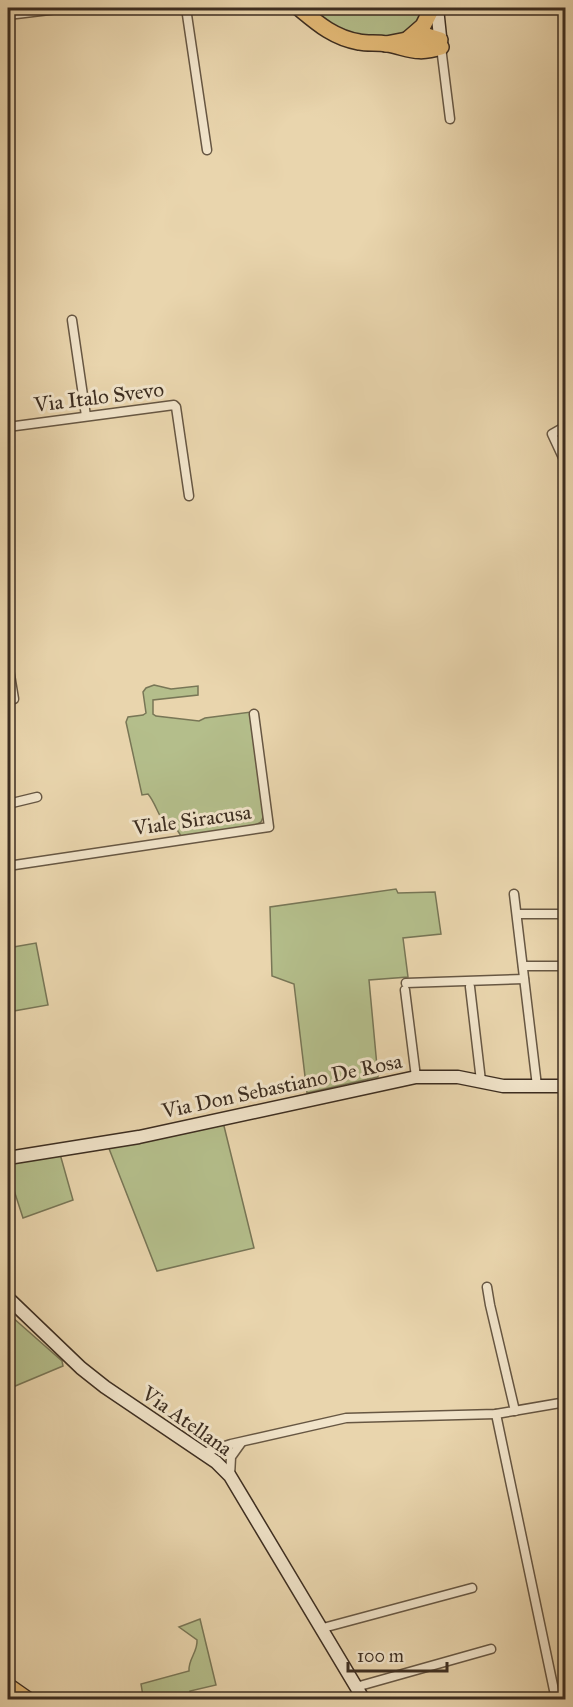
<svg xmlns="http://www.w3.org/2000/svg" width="573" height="1707" font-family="'IM FELL Great Primer',serif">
  <rect width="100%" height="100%" fill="#e9d5ad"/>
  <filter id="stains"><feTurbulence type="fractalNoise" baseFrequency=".00333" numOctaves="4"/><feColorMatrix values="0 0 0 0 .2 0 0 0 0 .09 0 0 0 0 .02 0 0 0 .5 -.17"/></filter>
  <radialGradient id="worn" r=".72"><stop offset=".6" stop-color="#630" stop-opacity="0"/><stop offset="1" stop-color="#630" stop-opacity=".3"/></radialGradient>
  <g fill="#b4be8b" stroke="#787656" stroke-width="1.5">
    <polygon points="308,8 426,8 422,20 398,37 363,36 342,31 323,21"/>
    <path d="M154,685L171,689L198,686V695L153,700V714L156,716L199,721L205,718L251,712L264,815L261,822L252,827L181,836L174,825L165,824C158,815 155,802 148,794L142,795L126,722L128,717L143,715L146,713L143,692L146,688Z"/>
    <polygon points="396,889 398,893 435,892 441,934 403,938 408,977 369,980 378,1077 307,1093 294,984 272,976 270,907"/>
    <polygon points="36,943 48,1005 8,1012 8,948"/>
    <polygon points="223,1122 254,1248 157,1271 108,1146"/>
    <polygon points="60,1154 73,1200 23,1218 8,1172 8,1162"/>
    <polygon points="12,1317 62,1361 63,1366 8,1389 8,1318"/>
    <path d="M200,1619L216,1685L190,1691L191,1699H161L154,1693L143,1696L141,1684L189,1671C188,1659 198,1652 197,1640L179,1627Z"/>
  </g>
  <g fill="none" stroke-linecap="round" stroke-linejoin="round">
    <defs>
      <g id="street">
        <polyline points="186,8 207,150"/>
        <polyline points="8,15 66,8"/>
        <polyline points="441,47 450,119"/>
        <polyline points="72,320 86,416"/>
        <polyline points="566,426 552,434 566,464"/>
        <polyline points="8,427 174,405 176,407 189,496"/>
        <polyline points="8,663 14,699"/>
        <polyline points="8,804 37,797"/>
        <polyline points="8,866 269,827 254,714"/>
        <polyline points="514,894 537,1086"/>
        <polyline points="517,914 566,914"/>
        <polyline points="523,966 566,966"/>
        <polyline points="406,983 524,979"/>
        <polyline points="470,987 481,1081"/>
        <polyline points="405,990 416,1077"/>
        <polyline points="487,1287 490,1305 515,1411"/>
        <polyline points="496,1414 555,1695 559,1700"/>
        <polyline points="203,1453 231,1444 346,1418 496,1414 566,1402"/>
        <polyline points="230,1476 231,1457 241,1443"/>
        <polyline points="323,1628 472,1588"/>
        <polyline points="356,1687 491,1649"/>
      </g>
      <g id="secondary">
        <polyline points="437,8 441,46"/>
        <polyline points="8,1158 139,1137 416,1077 458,1077 503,1086 566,1086"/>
        <polyline points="8,1298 81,1368 105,1387 216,1462 230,1476 364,1700"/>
      </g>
      <g id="highway">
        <path d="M299,8C317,23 334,38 359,42C368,44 377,42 387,44C409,48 417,55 441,47"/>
        <polyline points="408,39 423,26 432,8"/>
        <polyline points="386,44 427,36 440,40"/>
        <polyline points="8,1686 28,1700"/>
      </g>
    </defs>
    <use href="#street" stroke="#675743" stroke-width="11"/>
    <use href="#secondary" stroke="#3c2d20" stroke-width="15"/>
    <use href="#highway" stroke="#3c2d20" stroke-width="18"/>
    <use href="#street" stroke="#f1e4ca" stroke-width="8"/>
    <use href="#secondary" stroke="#f1e4ca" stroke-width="12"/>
    <use href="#highway" stroke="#e4ba76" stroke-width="15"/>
  </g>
  <g text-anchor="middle" stroke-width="6" stroke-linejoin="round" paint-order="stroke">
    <g font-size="21" fill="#3c2d20" stroke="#f1e4ca">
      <text transform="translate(99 397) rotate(-7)" y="7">Via Italo Svevo</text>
      <text transform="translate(192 820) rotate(-8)" y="7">Viale Siracusa</text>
      <text transform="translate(282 1086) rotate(-12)" y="7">Via Don Sebastiano De Rosa</text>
      <text transform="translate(187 1421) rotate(35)" y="7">Via Atellana</text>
    </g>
  </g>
  <rect width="573" height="1707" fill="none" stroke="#e9d5ad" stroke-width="30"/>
  <rect x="9" y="9" width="555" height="1689" fill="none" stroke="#3c2d20" stroke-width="3"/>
  <rect x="15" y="15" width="543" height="1677" fill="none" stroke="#3c2d20" stroke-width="1.5"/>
  <path d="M348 1662v9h99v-9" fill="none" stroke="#3c2d20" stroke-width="3"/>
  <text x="357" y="1662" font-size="18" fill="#3c2d20" stroke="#f1e4ca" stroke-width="4.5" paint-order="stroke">100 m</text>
  <rect width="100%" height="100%" filter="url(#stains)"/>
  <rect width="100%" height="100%" fill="url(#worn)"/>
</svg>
